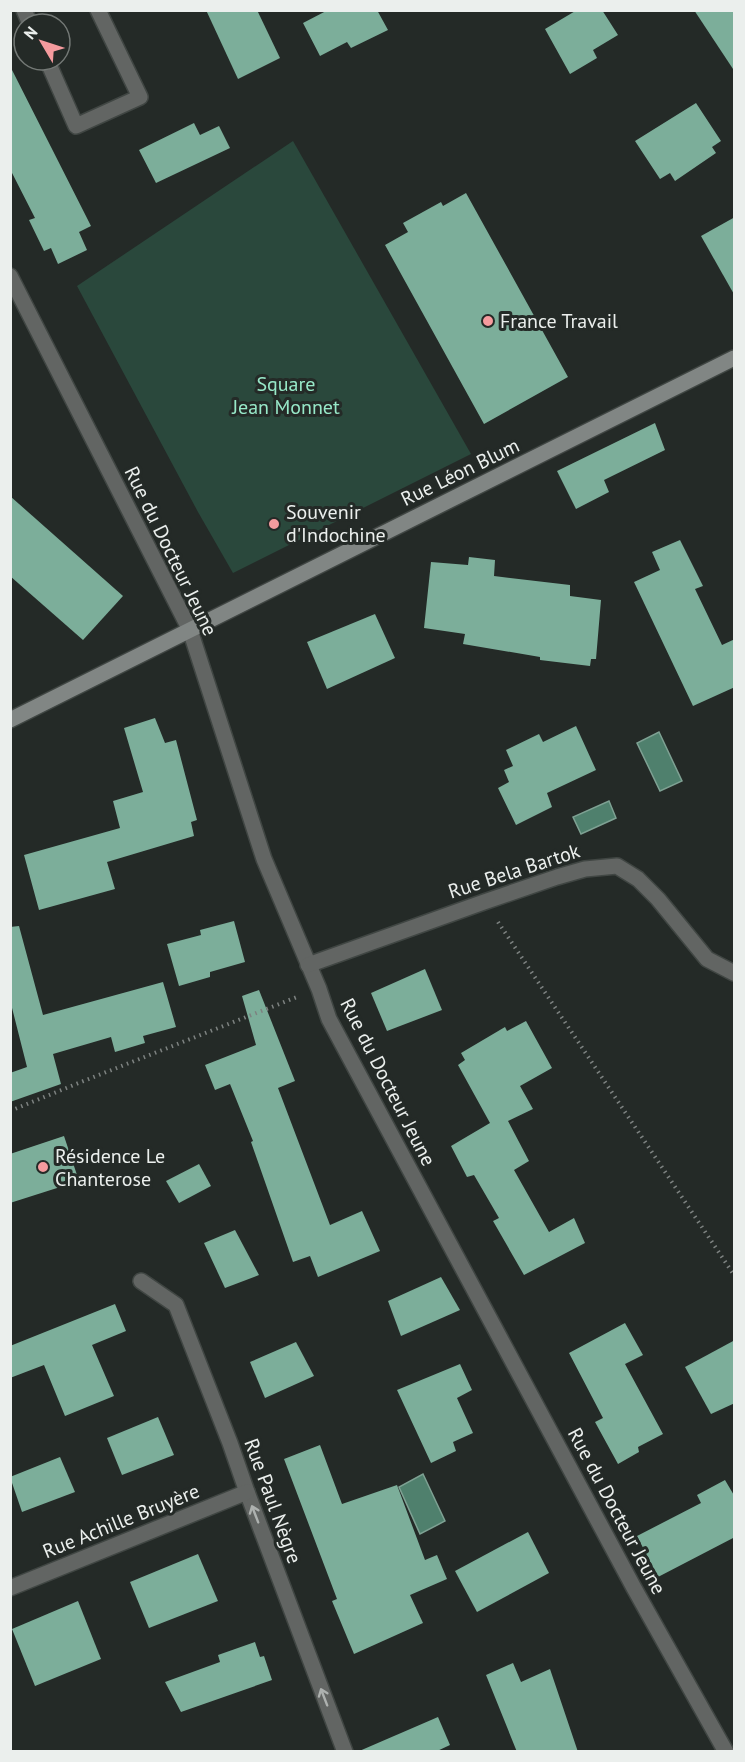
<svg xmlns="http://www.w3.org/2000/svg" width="745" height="1762" font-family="'PT Sans',sans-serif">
  <rect width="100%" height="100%" fill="#242a27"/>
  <polygon fill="#2a483c" points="293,141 471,454 233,573 198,512 77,286"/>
  <g fill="#4f806d" stroke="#7ea193" stroke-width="1.5">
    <polygon points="659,732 682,781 660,791 637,743"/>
    <polygon points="609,801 616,818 581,834 573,817"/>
    <polygon points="423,1474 445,1521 420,1534 399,1487"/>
  </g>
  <g fill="#7cae9a">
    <polygon points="206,10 257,10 280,58 238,79"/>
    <polygon points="328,10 377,10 388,30 351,48 347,42 320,56 303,23"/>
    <polygon points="577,10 602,10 618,35 593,50 597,58 570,74 545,29"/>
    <polygon points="694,10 735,10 735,72"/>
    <polygon points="10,66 91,226 79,232 87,250 58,264 51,248 44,251 29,220 35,218 10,169"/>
    <polygon points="696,103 721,141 712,147 716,153 675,181 670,173 660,179 635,141"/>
    <polygon points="194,123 200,135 219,126 230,148 156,183 139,150"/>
    <polygon points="466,193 568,377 484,424 385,245 408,232 403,223 441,202 443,206"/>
    <polygon points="735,217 735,296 701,236"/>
    <polygon points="655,423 665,450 604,480 609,492 576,509 557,471"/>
    <polygon points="10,496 123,596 83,640 10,576"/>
    <polygon points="680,540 703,586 695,589 722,645 735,639 735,687 693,706 634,582 660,570 652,552"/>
    <polygon points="469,557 495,560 494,576 570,585 570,596 601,600 596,659 591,659 590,666 540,660 540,657 463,644 465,634 424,628 431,562 468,565"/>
    <polygon points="375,614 395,658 327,689 307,642"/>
    <polygon points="155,718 165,743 176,740 197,820 191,822 194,836 107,862 115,889 39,910 24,855 120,828 113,801 143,792 124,728"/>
    <polygon points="576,726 596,770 547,793 552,807 516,825 498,788 509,782 504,770 513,766 506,750 539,734 543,742"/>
    <polygon points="234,921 245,962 210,972 210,977 179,986 167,944 201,935 200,930"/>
    <polygon points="19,926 43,1015 163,982 176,1027 143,1036 145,1043 115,1052 111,1037 53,1054 61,1084 10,1102 10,1073 27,1067 10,1000 10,927"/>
    <polygon points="425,969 442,1010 387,1031 371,993"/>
    <polygon points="259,990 295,1081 278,1088 330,1225 362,1211 380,1251 318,1277 310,1256 293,1262 251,1142 253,1141 230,1084 215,1090 205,1065 256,1045 242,996"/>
    <polygon points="526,1021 552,1068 520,1086 533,1109 508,1121 529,1161 514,1170 549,1232 574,1218 585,1243 524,1275 493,1221 499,1218 474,1175 467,1177 451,1146 490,1123 458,1065 465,1060 461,1053 505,1027 507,1031"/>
    <polygon points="64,1136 79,1181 10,1203 10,1154"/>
    <polygon points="199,1164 211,1186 179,1203 166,1181"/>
    <polygon points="235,1230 259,1275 225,1288 204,1243"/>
    <polygon points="441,1277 460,1310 401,1336 388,1301"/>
    <polygon points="115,1304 126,1331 92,1345 114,1396 65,1416 44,1365 10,1378 10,1346"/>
    <polygon points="625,1323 643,1355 625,1364 663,1434 638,1447 639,1452 618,1464 595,1422 603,1418 569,1353"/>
    <polygon points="735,1340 735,1403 711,1414 685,1367"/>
    <polygon points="296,1342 314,1376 265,1398 250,1362"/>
    <polygon points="460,1364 472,1390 457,1398 473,1433 453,1442 456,1451 431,1463 397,1390"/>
    <polygon points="158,1417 174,1455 122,1475 107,1438"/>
    <polygon points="320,1445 342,1504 397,1485 425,1560 437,1555 447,1579 410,1595 423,1623 354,1654 332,1601 337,1599 284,1459"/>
    <polygon points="60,1457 75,1492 22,1512 10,1477"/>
    <polygon points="725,1480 735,1497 735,1537 658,1577 637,1536 701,1503 697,1495"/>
    <polygon points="528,1532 549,1573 477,1612 455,1571"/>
    <polygon points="198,1554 218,1601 149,1628 130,1582"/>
    <polygon points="78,1601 101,1659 35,1686 12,1629"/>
    <polygon points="255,1642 260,1657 264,1656 272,1680 181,1712 165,1682 220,1662 218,1655"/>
    <polygon points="513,1663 521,1682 550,1669 578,1752 517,1752 486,1675"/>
    <polygon points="438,1717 450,1745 435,1752 357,1752"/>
  </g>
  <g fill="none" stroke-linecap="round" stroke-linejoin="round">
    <defs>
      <g id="street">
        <polyline points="24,10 30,24"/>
        <polyline points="47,60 76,126 140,97 98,10"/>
        <polyline points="10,276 190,630 264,859 319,989 329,1019 634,1588 726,1752"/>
        <polyline points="308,965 484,902 557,877 585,869 617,866 638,879 658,899 707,959 734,973"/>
        <polyline points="141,1281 176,1305 230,1443 247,1492 345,1752"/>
        <polyline points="10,1588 247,1492"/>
      </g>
      <polyline id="secondary" points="10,720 734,358"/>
    </defs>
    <use href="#street" stroke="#404643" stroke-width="18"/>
    <use href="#secondary" stroke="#404643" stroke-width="18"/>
    <g stroke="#7d8280" stroke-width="4" stroke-dasharray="1.5 4.5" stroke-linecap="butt">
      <polyline points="498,922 734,1275"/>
      <polyline points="10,1111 81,1082 297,997"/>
    </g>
    <use href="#street" stroke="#626563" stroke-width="15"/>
    <use href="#secondary" stroke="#818684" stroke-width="15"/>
  </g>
  <defs><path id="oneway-shaft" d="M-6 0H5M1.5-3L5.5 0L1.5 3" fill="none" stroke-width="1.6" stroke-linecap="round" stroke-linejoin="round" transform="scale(1.5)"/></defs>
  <g stroke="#adb1af">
    <use href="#oneway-shaft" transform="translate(255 1514) rotate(-111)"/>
    <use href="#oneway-shaft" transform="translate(324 1697) rotate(-111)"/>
  </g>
  <g fill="#f59b9e" stroke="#242a27" stroke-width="2">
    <circle cx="488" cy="321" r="6"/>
    <circle cx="274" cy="524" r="6"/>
    <circle cx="43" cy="1167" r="6"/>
  </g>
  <g text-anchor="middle" stroke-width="6" stroke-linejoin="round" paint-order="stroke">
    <g font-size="20" fill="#ebefed" stroke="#242a27" text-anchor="start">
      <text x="500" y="328">France Travail</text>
      <text x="286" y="519">Souvenir<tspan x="286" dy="23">d'Indochine</tspan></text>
      <text x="55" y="1163">Résidence Le<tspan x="55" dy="23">Chanterose</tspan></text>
    </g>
    <g font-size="20" fill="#97e8c8" stroke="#242a27">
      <text x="286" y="391">Square<tspan x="286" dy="23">Jean Monnet</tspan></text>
    </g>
    <g font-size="20" fill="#ebefed" stroke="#242a27">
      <text transform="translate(460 472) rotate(-26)" y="7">Rue Léon Blum</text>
      <text transform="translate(171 551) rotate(64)" y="7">Rue du Docteur Jeune</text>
      <text transform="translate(514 871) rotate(-18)" y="7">Rue Bela Bartok</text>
      <text transform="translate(388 1082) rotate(63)" y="7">Rue du Docteur Jeune</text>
      <text transform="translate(273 1501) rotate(70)" y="7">Rue Paul Nègre</text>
      <text transform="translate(617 1511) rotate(62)" y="7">Rue du Docteur Jeune</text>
      <text transform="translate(121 1521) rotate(-22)" y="7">Rue Achille Bruyère</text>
    </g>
  </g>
  <rect width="745" height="1762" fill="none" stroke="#ebefed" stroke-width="24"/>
  <g transform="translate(42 42) rotate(309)"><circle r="28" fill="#242a27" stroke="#747976" stroke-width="1.5"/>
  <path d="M0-4.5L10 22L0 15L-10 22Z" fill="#f59b9e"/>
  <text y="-9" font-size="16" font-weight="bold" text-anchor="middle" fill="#ebefed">N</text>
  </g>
</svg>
